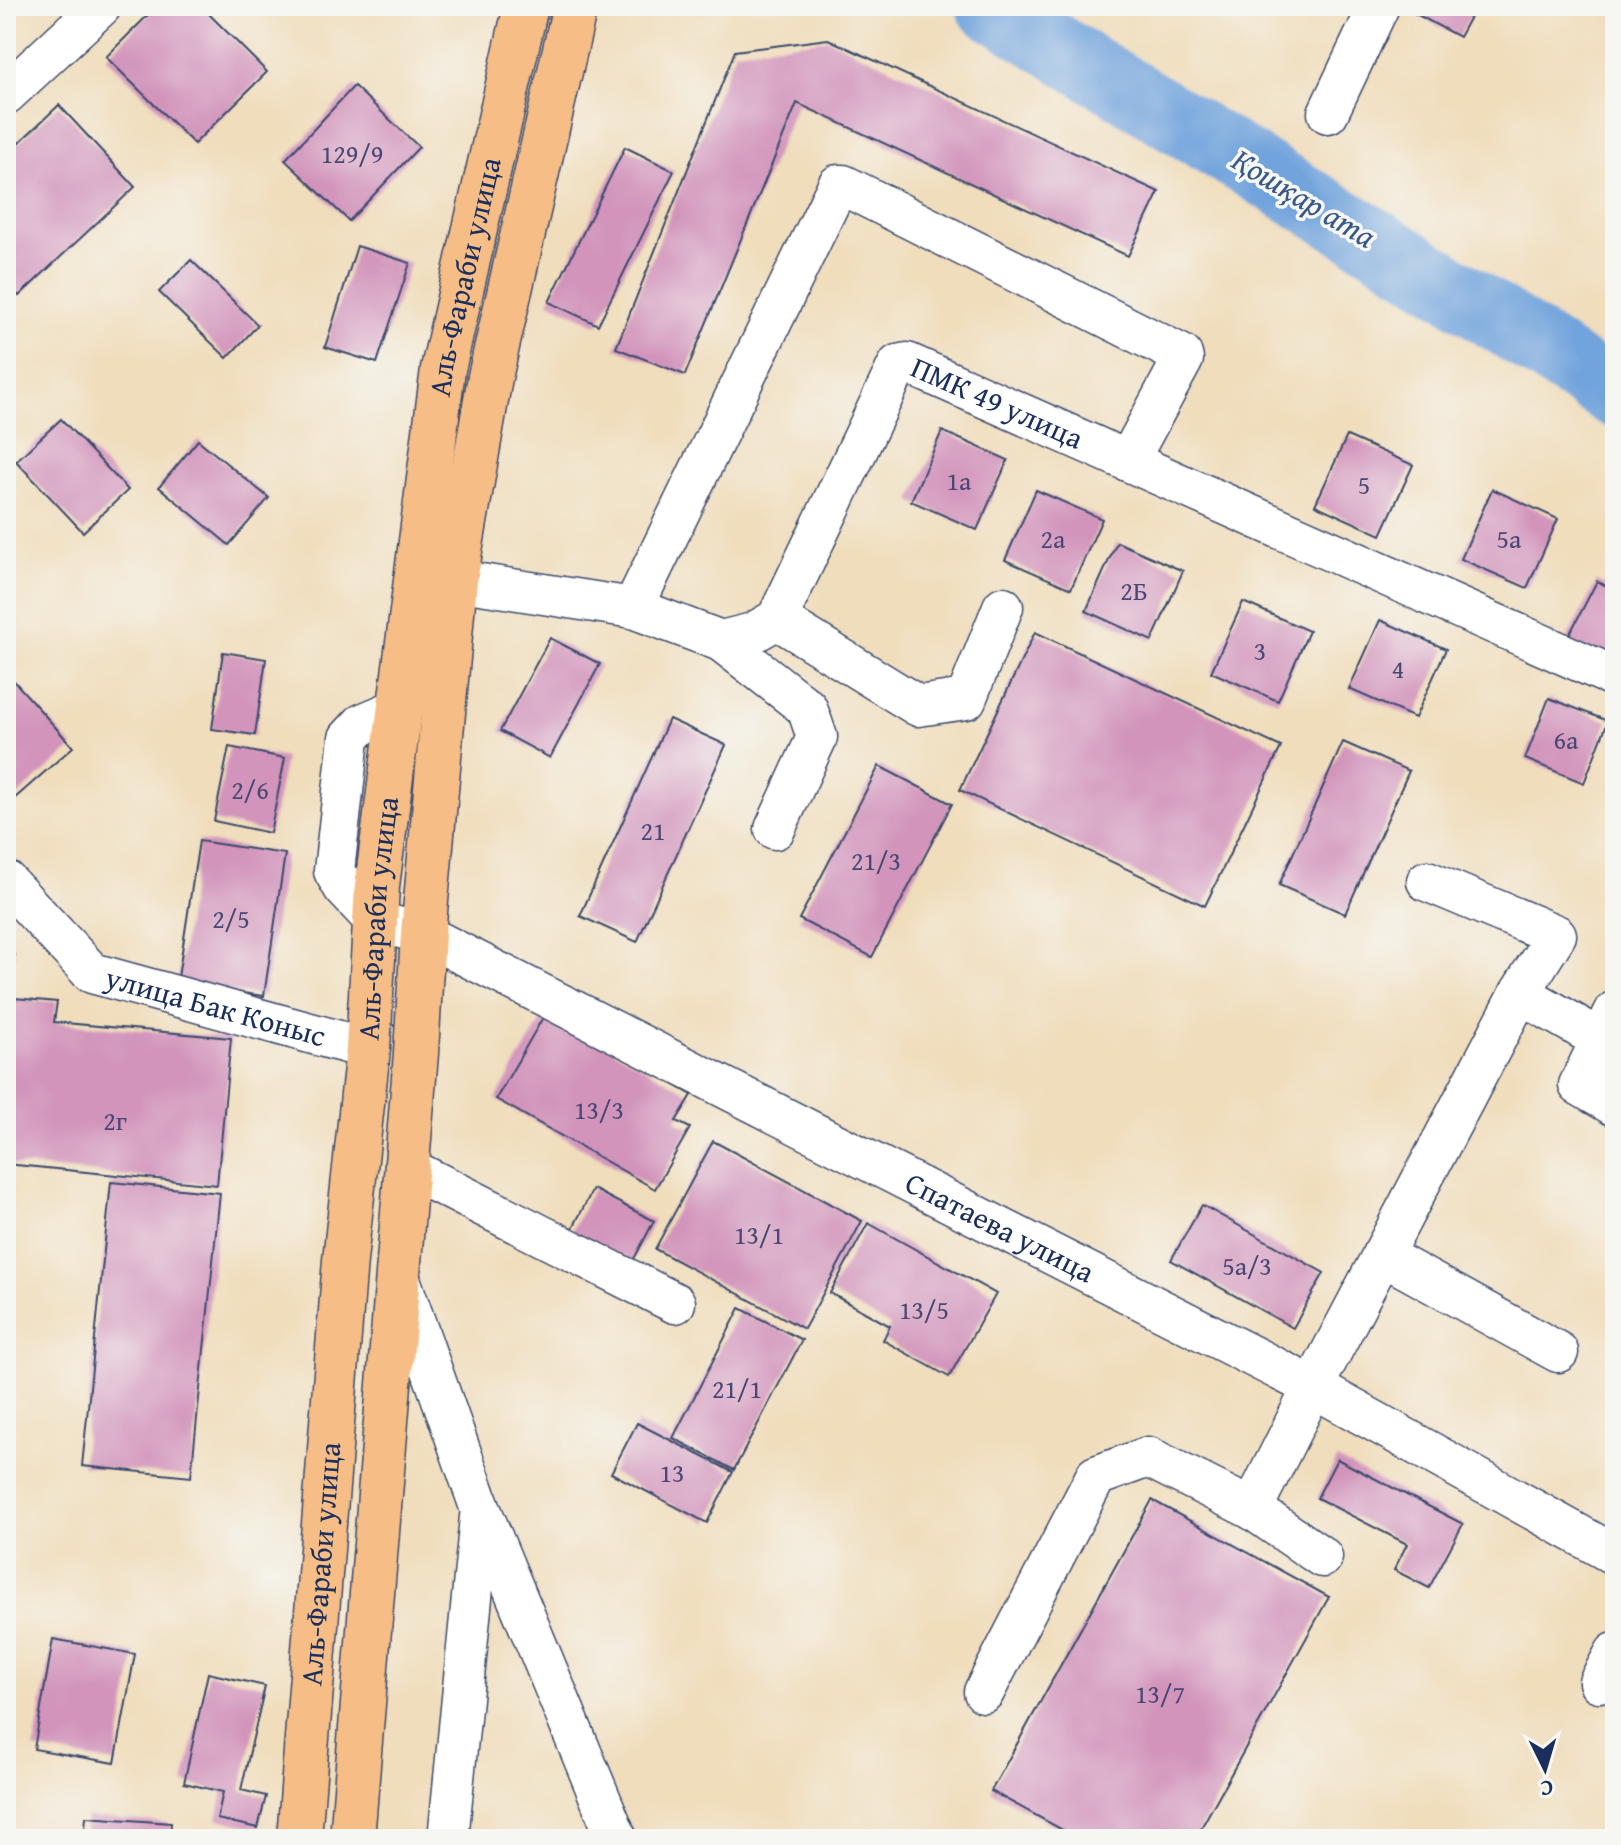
<svg xmlns="http://www.w3.org/2000/svg" width="1621" height="1845" font-family="'Gentium Book Plus',serif">
  <rect width="100%" height="100%" fill="#f6f6f2"/>
  <filter id="ink" filterUnits="userSpaceOnUse"><feTurbulence type="fractalNoise" baseFrequency=".0125" numOctaves="2"/><feDisplacementMap in="SourceGraphic" scale="16" xChannelSelector="R" yChannelSelector="G"/><feConvolveMatrix kernelMatrix="1 2 1 2 8 2 1 2 1" color-interpolation-filters="sRGB"/></filter>
  <filter id="wash" filterUnits="userSpaceOnUse"><feTurbulence type="fractalNoise" baseFrequency=".006" numOctaves="4" result="noise"/><feDisplacementMap in="SourceGraphic" scale="32" xChannelSelector="R" yChannelSelector="G"/><feGaussianBlur stdDeviation="1.8" result="paint"/><feColorMatrix in="noise" values="0 0 0 0 0 0 0 0 0 0 0 0 0 0 0 0 0 1.4 0 .05"/><feComposite in="paint" operator="in"/></filter>
  <g filter="url(#wash)">
    <rect width="100%" height="100%" fill="#f0ddbc"/>
    <g fill="none" stroke-linecap="round" stroke-linejoin="round">
      <polyline stroke="#71a3dc" stroke-width="66" points="989,6 1434,277 1615,395"/>
    </g>
    <g id="blocks">
      <g fill="#d294bb">
        <polygon points="157,6 201,6 267,72 194,144 106,57"/>
        <polygon points="1165,6 1182,6 1179,13"/>
        <polygon points="1401,6 1476,6 1459,37"/>
        <polygon points="828,39 1159,192 1128,256 797,103 685,375 616,348 735,51"/>
        <polygon points="354,86 419,147 349,221 285,160"/>
        <polygon points="59,105 135,187 19,296 6,283 6,155"/>
        <polygon points="625,147 674,171 598,325 549,302"/>
        <polygon points="357,246 410,263 377,363 325,347"/>
        <polygon points="191,260 258,325 227,358 159,292"/>
        <polygon points="61,419 128,490 83,532 16,461"/>
        <polygon points="942,431 1008,460 977,530 911,501"/>
        <polygon points="1347,436 1413,465 1381,535 1315,505"/>
        <polygon points="198,440 269,498 229,545 159,487"/>
        <polygon points="1492,489 1558,519 1527,588 1461,559"/>
        <polygon points="1036,490 1102,519 1071,589 1005,560"/>
        <polygon points="1117,542 1183,571 1152,641 1086,611"/>
        <polygon points="1597,581 1615,591 1615,669 1565,643"/>
        <polygon points="1243,602 1309,631 1278,701 1211,672"/>
        <polygon points="1380,620 1446,649 1415,718 1349,689"/>
        <polygon points="1035,632 1281,747 1205,906 960,790"/>
        <polygon points="550,638 600,664 550,758 500,731"/>
        <polygon points="223,652 266,659 255,735 212,729"/>
        <polygon points="6,672 73,747 6,806"/>
        <polygon points="1549,698 1608,721 1584,783 1525,759"/>
        <polygon points="669,719 726,745 637,942 580,916"/>
        <polygon points="1343,742 1409,771 1345,914 1279,885"/>
        <polygon points="229,747 285,758 270,833 214,821"/>
        <polygon points="879,766 952,804 872,957 799,919"/>
        <polygon points="199,841 285,854 264,996 177,984"/>
        <polygon points="6,943 15,955 6,962"/>
        <polygon points="14,998 57,1002 54,1022 231,1038 217,1185 6,1164 6,1077"/>
        <polygon points="546,1012 692,1095 676,1121 690,1128 655,1189 496,1099"/>
        <polygon points="713,1141 862,1221 804,1329 655,1249"/>
        <polygon points="111,1182 220,1193 191,1477 82,1466"/>
        <polygon points="593,1189 654,1221 625,1276 564,1245"/>
        <polygon points="1202,1205 1324,1273 1293,1328 1171,1260"/>
        <polygon points="868,1223 996,1294 949,1377 883,1340 890,1326 830,1293"/>
        <polygon points="740,1308 802,1340 734,1470 673,1438"/>
        <polygon points="637,1423 733,1472 707,1523 611,1473"/>
        <polygon points="1337,1459 1463,1524 1429,1588 1394,1570 1407,1544 1317,1498"/>
        <polygon points="1152,1500 1329,1597 1195,1839 1079,1839 991,1791"/>
        <polygon points="53,1639 135,1654 115,1763 34,1749"/>
        <polygon points="208,1673 265,1686 241,1790 266,1796 258,1828 217,1819 223,1792 184,1783"/>
        <polygon points="86,1817 171,1823 170,1839 84,1839"/>
      </g>
    </g>
  </g>
  <g filter="url(#ink)">
    <use href="#blocks" fill-opacity="0" stroke="#3b496c" stroke-width="2"/>
    <g fill="none" stroke-linecap="round" stroke-linejoin="round">
      <defs>
        <g id="minor">
          <polyline points="6,94 101,6"/>
          <polyline points="1328,113 1379,6"/>
          <path id="s1" d="M455,580L633,608L721,641L753,633L777,619L898,365L907,363L1615,677"/>
          <polyline points="633,608 838,185 843,185 1182,355 1183,359 1128,461"/>
          <polyline points="777,619 918,706 966,699 1003,607"/>
          <polyline points="721,641 807,708 817,737 775,829"/>
          <path id="s2" d="M400,708L362,724L349,738L334,871L344,888L375,921L423,934L1313,1387L1615,1555"/>
          <path id="s3" d="M6,881L92,973L368,1049"/>
          <polyline points="1520,993 1600,1039"/>
          <polyline points="1615,1011 1579,1085 1615,1106"/>
          <polyline points="406,1167 675,1303"/>
          <polyline points="1382,1255 1558,1352"/>
          <polyline points="397,1271 481,1510 617,1839"/>
          <polyline points="1252,1509 1313,1387 1520,993 1556,935 1427,881"/>
          <polyline points="1599,1682 1615,1653"/>
          <polyline points="984,1692 1096,1476 1148,1457 1252,1509 1322,1557"/>
          <polyline points="448,1839 480,1517"/>
        </g>
        <g id="major">
          <path id="s4" d="M299,1839L345,1260L368,1049L377,886L443,369L526,6"/>
          <polyline points="352,1839 416,1053 423,934 455,580 490,377 575,6"/>
        </g>
      </defs>
      <use href="#minor" stroke="#3b496c" stroke-width="43"/>
      <use href="#major" stroke="#3b496c" stroke-width="47"/>
      <use href="#minor" stroke="#fff" stroke-width="40"/>
      <use href="#major" stroke="#f6be86" stroke-width="44"/>
    </g>
  </g>
  <g text-anchor="middle" stroke-width="7" stroke-linejoin="round" paint-order="stroke">
    <g font-size="26" fill="#494875">
      <text x="352" y="163">129/9</text>
      <text x="959" y="490">1а</text>
      <text x="1364" y="494">5</text>
      <text x="1053" y="548">2а</text>
      <text x="1509" y="548">5а</text>
      <text x="1134" y="600">2Б</text>
      <text x="1260" y="660">3</text>
      <text x="1398" y="678">4</text>
      <text x="1566" y="749">6а</text>
      <text x="250" y="799">2/6</text>
      <text x="653" y="840">21</text>
      <text x="876" y="870">21/3</text>
      <text x="231" y="928">2/5</text>
      <text x="599" y="1119">13/3</text>
      <text x="115" y="1130">2г</text>
      <text x="759" y="1244">13/1</text>
      <text x="1247" y="1275">5а/3</text>
      <text x="924" y="1319">13/5</text>
      <text x="737" y="1398">21/1</text>
      <text x="672" y="1482">13</text>
      <text x="1160" y="1703">13/7</text>
    </g>
    <g font-size="30" fill="#1b2f5e" stroke="#f6f6f2">
      <text dy="10" stroke="none"><textPath href="#s4" startOffset="1572">Аль-Фараби улица</textPath></text>
      <text dy="10" stroke="none"><textPath href="#s1" startOffset="724">ПМК 49 улица</textPath></text>
      <text dy="10" stroke="none"><textPath href="#s4" startOffset="924">Аль-Фараби улица</textPath></text>
      <text dy="10" stroke="none"><textPath href="#s3" startOffset="254">улица Бак Коныс</textPath></text>
      <text dy="10" stroke="none"><textPath href="#s2" startOffset="956">Спатаева улица</textPath></text>
      <text dy="10" stroke="none"><textPath href="#s4" startOffset="276">Аль-Фараби улица</textPath></text>
    </g>
    <g font-size="32" font-style="italic" fill="#39588a" stroke="#f6f6f2">
      <text transform="translate(1304 198) rotate(31)" y="11">Қошқар ата</text>
    </g>
  </g>
  <rect width="1621" height="1845" fill="none" stroke="#f6f6f2" stroke-width="32"/>
  <g transform="translate(1545 1769) rotate(175)" stroke="#f6f6f2" stroke-width="6" paint-order="stroke">
  <path d="M0-6L14 30L0 20L-14 30Z" fill="#1b2f5e"/>
  <text y="-12" font-size="22" font-weight="bold" text-anchor="middle" fill="#1b2f5e">С</text>
  </g>
</svg>
